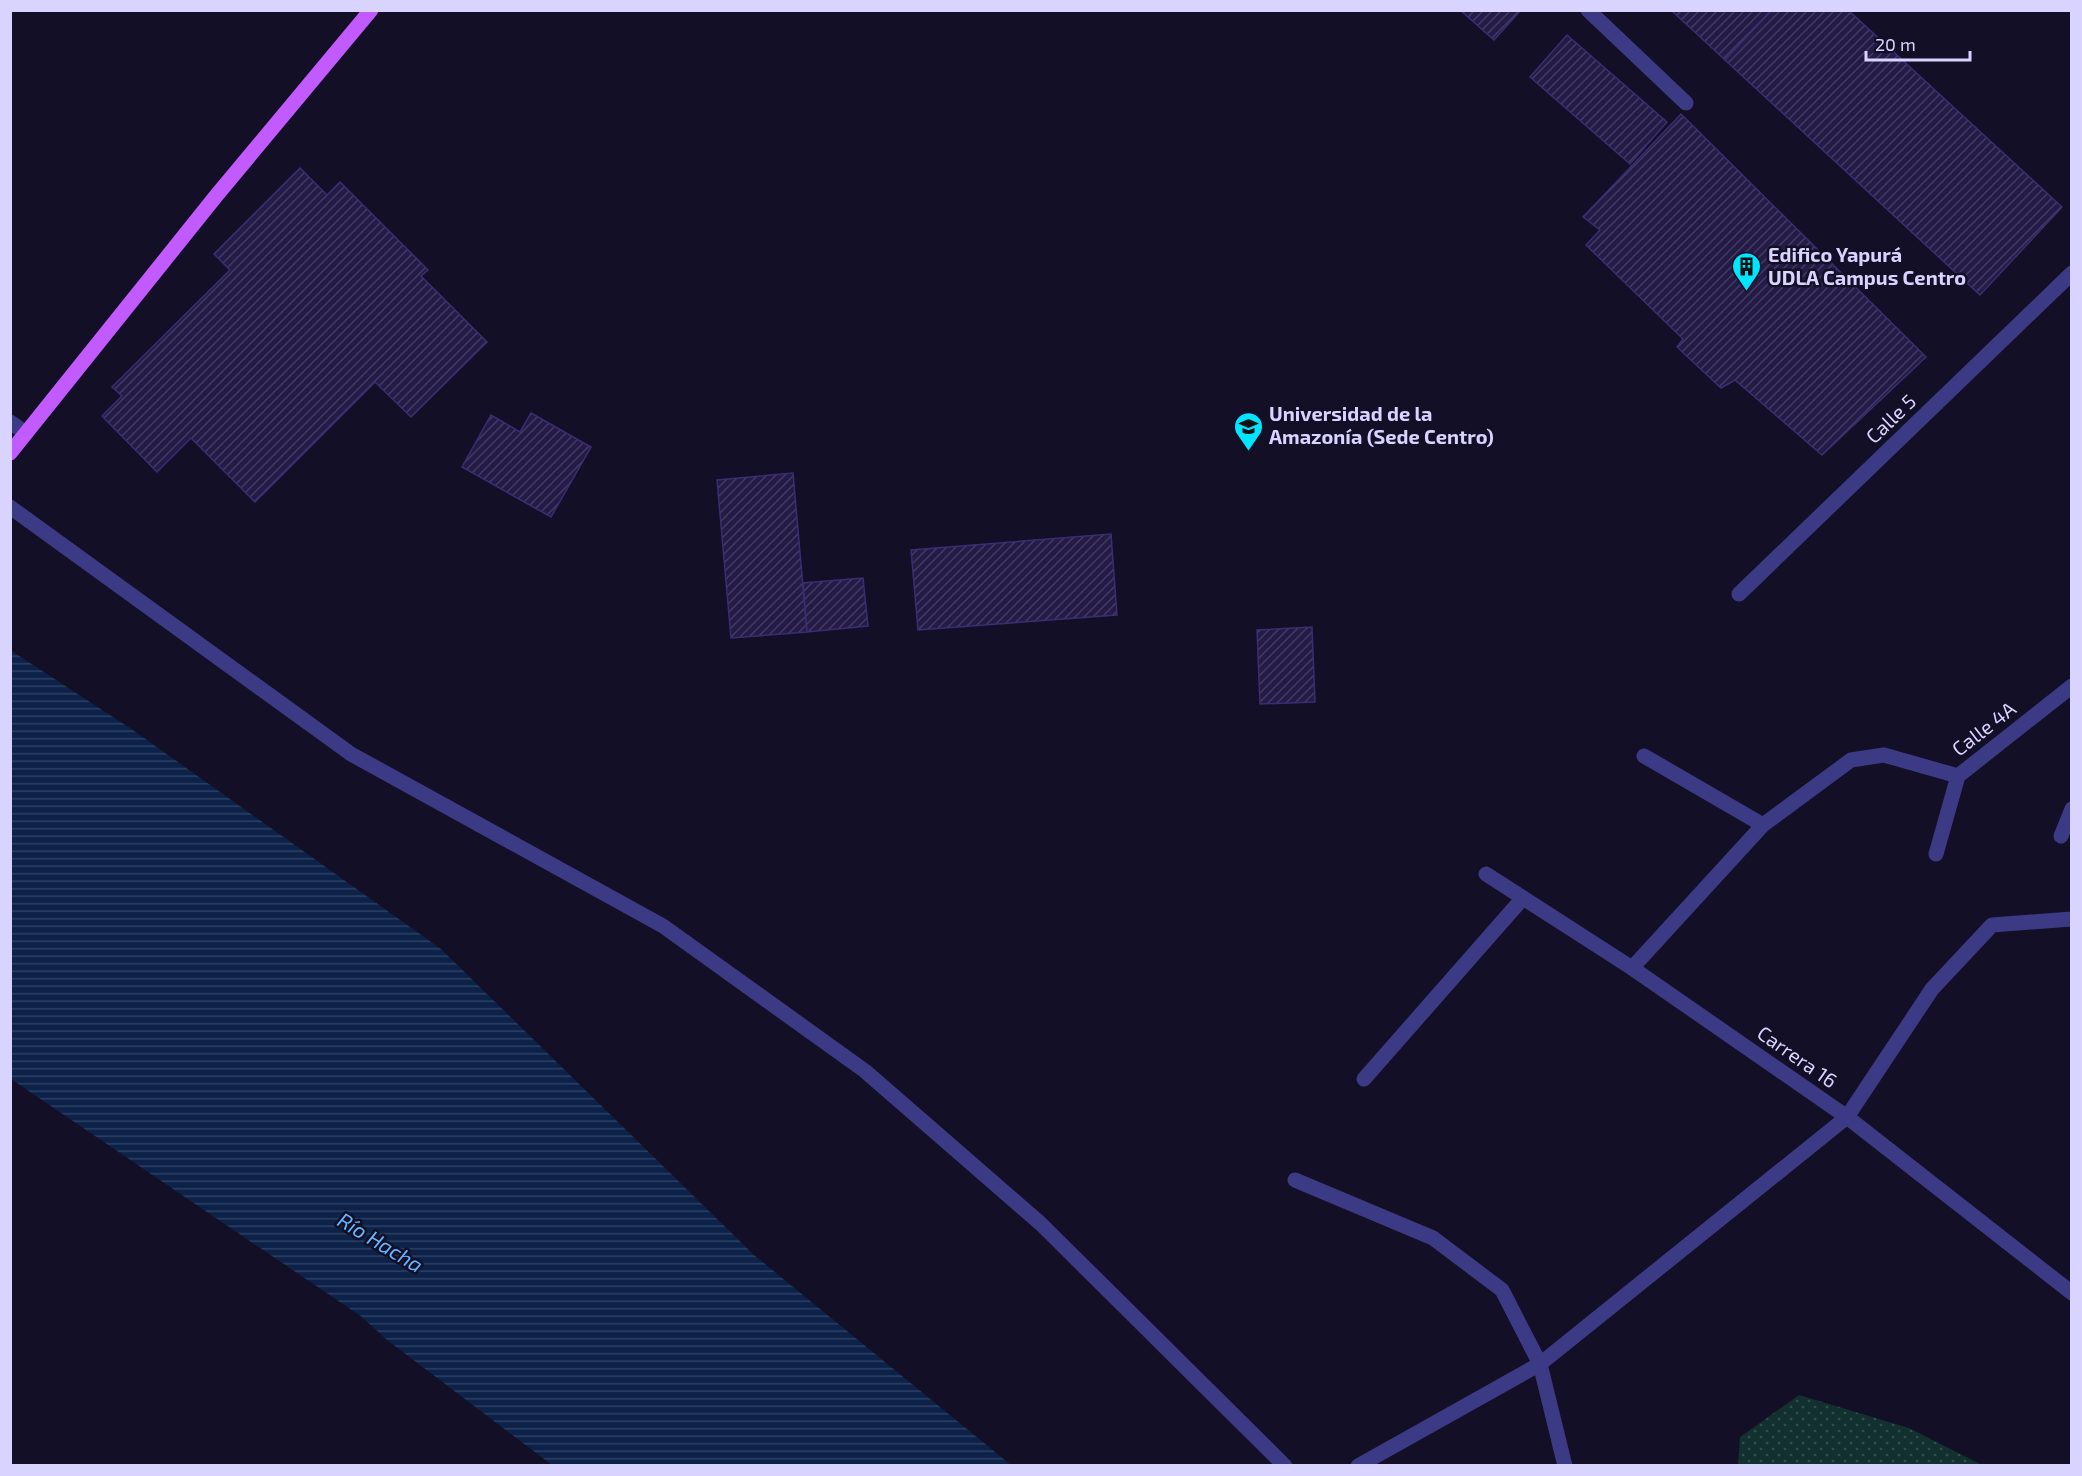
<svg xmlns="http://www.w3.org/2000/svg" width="2082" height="1476" font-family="'Exo 2',sans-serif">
  <defs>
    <pattern id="grass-dots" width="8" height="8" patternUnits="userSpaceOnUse" patternTransform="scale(1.5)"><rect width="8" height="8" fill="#12302f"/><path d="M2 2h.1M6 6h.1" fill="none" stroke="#344d4e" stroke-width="1.8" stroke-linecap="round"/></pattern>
    <pattern id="water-rules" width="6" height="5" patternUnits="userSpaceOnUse" patternTransform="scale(1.5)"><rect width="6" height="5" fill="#0c2248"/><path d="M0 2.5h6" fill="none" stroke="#2f4163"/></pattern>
    <pattern id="building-hatch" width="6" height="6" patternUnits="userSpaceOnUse" patternTransform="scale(1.5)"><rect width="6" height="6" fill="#241b47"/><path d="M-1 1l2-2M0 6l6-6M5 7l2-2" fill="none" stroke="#433b63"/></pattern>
  </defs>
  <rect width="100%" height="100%" fill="#130f26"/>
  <polygon fill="url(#grass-dots)" points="1799,1395 1909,1428 1982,1465 1738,1465 1740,1437"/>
  <polygon fill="url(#water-rules)" points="10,650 130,728 441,949 754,1255 1011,1465 552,1465 387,1340 362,1317 11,1079"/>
  <g fill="url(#building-hatch)" stroke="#3b2d73" stroke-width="1.5">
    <polygon points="1460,10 1521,10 1494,40"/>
    <polygon points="1671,10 1772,10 1725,60"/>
    <polygon points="1772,10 1848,10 2062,207 1980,295 1725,60"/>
    <polygon points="1567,35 1667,122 1630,164 1530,77"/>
    <polygon points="1681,114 1926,357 1822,455 1735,380 1721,388 1677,347 1683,339 1586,245 1600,230 1583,217"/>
    <polygon points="300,168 327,195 340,182 428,270 421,276 487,342 411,417 375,382 255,502 191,438 157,472 102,416 122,396 112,387 230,270 214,254"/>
    <polygon points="531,413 591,447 551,517 462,467 491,415 520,432"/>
    <polygon points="793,473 807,632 731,638 717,480"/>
    <polygon points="1111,534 1117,615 918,630 911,550"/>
    <polygon points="863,578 868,626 807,632 803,583"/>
    <polygon points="1312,627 1315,702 1260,704 1257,630"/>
  </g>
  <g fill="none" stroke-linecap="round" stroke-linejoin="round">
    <g stroke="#3d3a85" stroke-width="15">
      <polyline points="1588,10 1686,103"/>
      <polyline points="10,422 26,433"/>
      <polyline points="10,507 351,754 663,926 865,1071 1041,1224 1285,1466"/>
      <polyline points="1739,594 2072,273"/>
      <polyline points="1644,756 1763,825"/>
      <polyline points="2061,836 2072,809"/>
      <polyline points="1936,854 1958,776 2072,686"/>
      <polyline points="1486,874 1632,968 1847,1117 2072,1293"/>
      <polyline points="1632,968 1763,825 1851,760 1884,755 1958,776"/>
      <polyline points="1364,1079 1523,898"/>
      <polyline points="1295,1180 1433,1238 1502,1290 1540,1364 1565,1466"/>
      <polyline points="1358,1466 1540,1364 1847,1117 1932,989 1992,925 2072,919"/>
    </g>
    <polyline stroke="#c25bff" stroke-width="15" points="10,453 216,196 371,10"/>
  </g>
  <defs>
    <symbol id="building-pin" viewBox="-11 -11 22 30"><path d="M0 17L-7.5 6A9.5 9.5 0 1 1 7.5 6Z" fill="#00e5ff" stroke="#130f26"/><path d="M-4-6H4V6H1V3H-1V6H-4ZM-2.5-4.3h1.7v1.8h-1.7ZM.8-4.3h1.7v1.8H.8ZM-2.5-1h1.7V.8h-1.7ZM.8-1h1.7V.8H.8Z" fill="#111"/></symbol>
    <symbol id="university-pin" viewBox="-11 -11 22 30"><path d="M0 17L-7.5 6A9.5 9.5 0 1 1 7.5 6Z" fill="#00e5ff" stroke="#130f26"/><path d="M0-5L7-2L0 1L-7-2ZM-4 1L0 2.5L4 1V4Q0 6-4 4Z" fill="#111"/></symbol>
  </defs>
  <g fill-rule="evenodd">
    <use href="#building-pin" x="1730" y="250" width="33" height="45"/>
    <use href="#university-pin" x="1232" y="410" width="33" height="45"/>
  </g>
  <g text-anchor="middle" stroke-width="5" stroke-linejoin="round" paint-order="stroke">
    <g font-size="20" font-weight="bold" fill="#d9d4ff" stroke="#130f26" text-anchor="start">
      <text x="1768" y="262">Edifico Yapurá<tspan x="1768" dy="23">UDLA Campus Centro</tspan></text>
      <text x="1269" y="421">Universidad de la<tspan x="1269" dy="23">Amazonía (Sede Centro)</tspan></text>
    </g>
    <g font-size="20" fill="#d9d4ff" stroke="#130f26">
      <text transform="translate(1891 419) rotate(-44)" y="7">Calle 5</text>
      <text transform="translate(1984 729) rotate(-38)" y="7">Calle 4A</text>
      <text transform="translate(1797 1057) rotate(35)" y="7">Carrera 16</text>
    </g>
    <g font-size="21" font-style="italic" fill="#62b6ff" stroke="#130f26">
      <text transform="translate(380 1243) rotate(31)" y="7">Río Hacha</text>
    </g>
  </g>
  <rect width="2082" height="1476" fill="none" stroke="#d9d4ff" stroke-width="24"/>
  <path d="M1866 51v9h104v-9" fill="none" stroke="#d9d4ff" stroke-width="3"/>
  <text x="1875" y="51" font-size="18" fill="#d9d4ff" stroke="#130f26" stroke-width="4.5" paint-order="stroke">20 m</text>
</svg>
